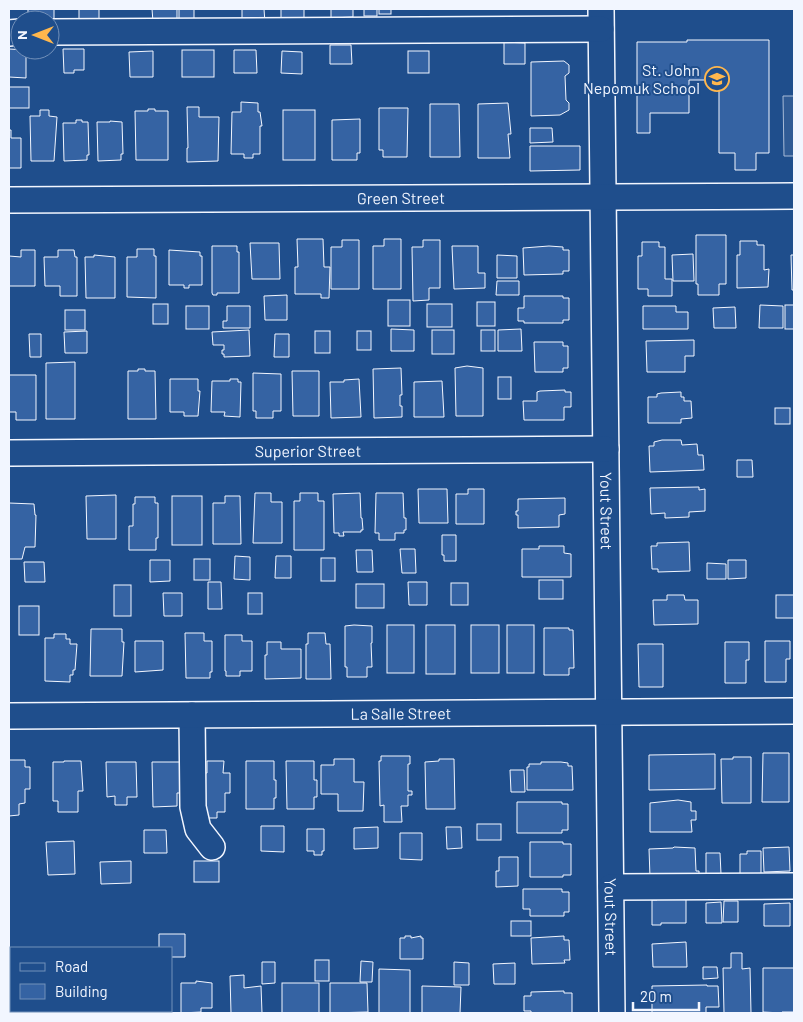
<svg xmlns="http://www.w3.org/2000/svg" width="803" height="1022" font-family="Barlow,sans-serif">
  <rect width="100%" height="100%" fill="#1f4e8c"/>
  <polygon fill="#305b95" stroke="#a8bbd7" points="783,96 794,96 794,156 784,156"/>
  <g fill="#3563a3" stroke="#f2f6ff">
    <polygon points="28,9 54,9 54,23 50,20 28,20"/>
    <rect x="79" y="9" width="20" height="14"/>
    <polygon points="152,9 177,9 177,21 153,22"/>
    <rect x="179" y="9" width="15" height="11"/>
    <polygon points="242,9 264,9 265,23 242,24"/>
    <rect x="281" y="9" width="23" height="9"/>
    <polygon points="331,9 353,9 353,17 331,18"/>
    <rect x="364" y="9" width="13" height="7"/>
    <rect x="379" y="9" width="12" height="5"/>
    <polygon points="687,40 769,40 769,153 756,153 756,170 735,170 735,153 719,153 719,80 689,80 689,113 650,113 650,133 637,133 637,42 687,42"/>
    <polygon points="504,42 525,43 525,64 504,64"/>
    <polygon points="330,45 351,45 352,64 330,64"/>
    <polygon points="9,49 26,50 26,78 9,77"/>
    <polygon points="63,49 84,49 84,70 74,70 74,73 64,73"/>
    <rect x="182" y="50" width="32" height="27"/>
    <polygon points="234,50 256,50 257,73 234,73"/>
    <polygon points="153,51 153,77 130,77 129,52"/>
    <polygon points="282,51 302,52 302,74 281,73"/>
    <rect x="408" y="51" width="21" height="22"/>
    <polygon points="564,61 569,65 569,73 565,76 566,100 569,103 569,110 560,115 531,116 531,62"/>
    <rect x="9" y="87" width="20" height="21"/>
    <polygon points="241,102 258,103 258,112 260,112 262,126 260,126 260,154 253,154 253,158 244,158 244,154 231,154 232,112 241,112"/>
    <polygon points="508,103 511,134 508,134 510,158 478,158 478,104"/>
    <polygon points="430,104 459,104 460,157 430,157"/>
    <polygon points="187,107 199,107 199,117 219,117 218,161 187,162 187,148 188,148"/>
    <polygon points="379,108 408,108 407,157 383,157 383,150 379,150"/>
    <polygon points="148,109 155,109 155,111 168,111 168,160 136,160 135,111 148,111"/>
    <polygon points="40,110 49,110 49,116 57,117 54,161 31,161 30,116 40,116"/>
    <rect x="283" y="110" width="32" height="50"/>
    <polygon points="360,119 360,153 357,153 357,160 332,160 332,120"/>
    <polygon points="76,120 82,120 82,122 88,122 89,155 87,155 87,160 64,161 63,123 76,123"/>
    <polygon points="110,121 122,122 123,154 121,154 121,160 98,161 97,122 110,122"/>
    <polygon points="530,128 552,128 553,142 530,143"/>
    <polygon points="9,130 11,130 11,138 21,138 21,168 9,168"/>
    <polygon points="530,146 580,146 580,170 530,171"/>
    <polygon points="696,235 726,235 726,284 719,284 719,295 698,295 698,284 696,284"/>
    <polygon points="297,239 323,239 324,267 330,267 329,298 321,298 321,294 295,294 295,267 298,267"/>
    <polygon points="384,239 401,239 401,289 373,289 373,246 384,246"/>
    <polygon points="342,240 359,240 359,289 331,289 331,247 342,247"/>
    <polygon points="423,240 440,240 440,288 429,288 429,300 413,301 412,247 423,247"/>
    <polygon points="740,241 757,241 757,245 764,245 764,270 769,269 768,287 737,288 737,255 740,255"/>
    <polygon points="642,242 659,242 659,247 665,247 665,279 672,279 672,296 648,296 648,289 638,289 638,256 642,256"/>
    <polygon points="250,243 279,243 280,279 252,279"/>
    <polygon points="212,246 237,246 237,252 239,252 239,293 217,293 217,295 213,295 212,293"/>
    <polygon points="452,246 478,246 478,273 485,273 485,288 454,289"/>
    <polygon points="549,246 563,247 563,250 569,250 569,271 563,271 563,274 524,275 523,248"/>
    <polygon points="137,249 154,249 154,256 156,256 156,298 127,297 127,257 137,257"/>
    <polygon points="21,250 35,250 35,286 9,286 9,256 21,257"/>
    <polygon points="58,250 74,250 75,257 77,257 77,296 60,296 60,286 45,286 44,257 58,257"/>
    <polygon points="169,250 200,252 200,256 202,256 202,285 189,285 189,288 184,288 184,285 169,285"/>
    <polygon points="693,254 694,281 673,281 672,255"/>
    <polygon points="94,255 115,257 115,298 86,298 85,257 94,257"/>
    <polygon points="497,255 517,256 517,278 497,278"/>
    <polygon points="791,255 794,255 794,290 792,290"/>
    <polygon points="497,281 519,281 519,295 496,295"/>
    <polygon points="287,295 287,320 265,320 264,296"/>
    <polygon points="524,296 563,296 563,298 569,298 569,320 563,320 563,323 524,323 524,321 518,321 518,308 524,308"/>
    <rect x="388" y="300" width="22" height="26"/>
    <rect x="477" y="302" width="18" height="24"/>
    <rect x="153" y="304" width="15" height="20"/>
    <rect x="427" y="304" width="25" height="23"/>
    <polygon points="760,305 783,306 783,328 759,328"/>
    <rect x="785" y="305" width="9" height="24"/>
    <rect x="186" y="306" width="23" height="23"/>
    <polygon points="227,306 250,306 250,328 223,328 223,321 227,321"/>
    <polygon points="643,306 676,306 676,312 688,312 688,329 643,329"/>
    <polygon points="735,307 736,328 714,328 713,308"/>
    <rect x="65" y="310" width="20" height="20"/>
    <polygon points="391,329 414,330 414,351 391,351"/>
    <polygon points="521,329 522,351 498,351 498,330"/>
    <polygon points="249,330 250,356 224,357 224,354 222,354 222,350 224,350 224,345 213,345 212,332"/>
    <rect x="432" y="330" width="22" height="24"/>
    <rect x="481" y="330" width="14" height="21"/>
    <polygon points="87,331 87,353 65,353 64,332"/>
    <rect x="315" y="331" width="15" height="22"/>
    <rect x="357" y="331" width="14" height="19"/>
    <polygon points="29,334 41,334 41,357 30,357"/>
    <polygon points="275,334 289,334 289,357 274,357"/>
    <polygon points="694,340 694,356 685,356 685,372 647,372 646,341"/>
    <polygon points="534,342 563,342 563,346 568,346 568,368 563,368 563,372 535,372"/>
    <polygon points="75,362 75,419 46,419 46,363"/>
    <polygon points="467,366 483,368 483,416 456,416 455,368"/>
    <polygon points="401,368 402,395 400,395 400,406 402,406 402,417 374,418 373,369"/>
    <polygon points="138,369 145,369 145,371 155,371 156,419 128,419 128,371 138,371"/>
    <polygon points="292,371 319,371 319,416 293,416"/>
    <polygon points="253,373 281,374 281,411 273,411 273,418 256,418 256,411 253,411"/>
    <polygon points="9,375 36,375 36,420 16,420 16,412 9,412"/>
    <rect x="498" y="377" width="13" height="22"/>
    <polygon points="170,379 198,379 198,391 200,391 198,416 184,416 184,412 170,412"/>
    <polygon points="230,379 238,379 238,382 241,382 240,417 224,416 225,412 211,412 212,381 230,381"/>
    <polygon points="359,379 361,417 331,418 330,382 344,382 344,380"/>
    <polygon points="442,381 444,417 414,417 414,382"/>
    <polygon points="565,390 565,392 571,392 571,407 564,407 564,420 524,420 523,401 537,401 537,392 540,391"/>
    <polygon points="681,392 681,397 684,397 684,401 691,401 692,418 681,419 681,423 648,423 648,397 657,397 657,394 661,393"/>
    <rect x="775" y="408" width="15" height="16"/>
    <polygon points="662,440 681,440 682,445 697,444 698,455 703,455 704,470 650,472 649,446 654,446 654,442"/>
    <polygon points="737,460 752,460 753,477 737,477"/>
    <polygon points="699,487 699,490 705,489 705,511 689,512 689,517 665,518 665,513 651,514 650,488"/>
    <polygon points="418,489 447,489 448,523 419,523"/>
    <polygon points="468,489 484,489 484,524 456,524 456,494 468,494"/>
    <polygon points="255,493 271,493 271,502 282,502 282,543 253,543"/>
    <polygon points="300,493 318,493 318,501 324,501 324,550 294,550 294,501 300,501"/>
    <polygon points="360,493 361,518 362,518 363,530 361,530 361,532 343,532 344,536 339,536 339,533 334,533 333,494"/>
    <polygon points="376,493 403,493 404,518 406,518 406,530 404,530 404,533 395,533 395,540 379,540 379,533 375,533"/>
    <polygon points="116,495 116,539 87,539 86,496"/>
    <rect x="172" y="496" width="30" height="49"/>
    <polygon points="225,496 240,496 241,544 213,544 213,503 225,503"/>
    <polygon points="135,497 155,497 155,503 158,503 158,538 156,538 156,550 129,550 129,526 133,526 133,504 135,504"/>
    <polygon points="565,498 565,514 559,515 559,527 518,528 518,515 516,515 516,511 518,511 518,499"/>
    <polygon points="9,503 34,504 35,515 36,515 35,547 25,547 22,559 9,559"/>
    <polygon points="442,535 456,535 456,561 444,561 444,555 442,555"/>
    <polygon points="689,542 690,571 658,572 658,569 652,569 651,546 657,546 657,543"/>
    <polygon points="539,546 564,546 564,553 571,554 571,577 522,577 522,549 539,549"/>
    <polygon points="400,549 415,549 416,573 402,573"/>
    <polygon points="356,550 372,550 373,572 357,572"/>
    <polygon points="235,556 250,557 250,580 234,579"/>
    <polygon points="276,556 291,556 291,578 275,578"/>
    <rect x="321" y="558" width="14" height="23"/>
    <rect x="194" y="559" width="16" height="21"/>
    <polygon points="150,560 170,560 170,581 150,582"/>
    <polygon points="728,560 746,560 746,578 728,579"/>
    <polygon points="24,562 44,562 45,582 25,582"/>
    <polygon points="707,563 726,564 726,579 707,579"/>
    <rect x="539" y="580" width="24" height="19"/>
    <polygon points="208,582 221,582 222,609 208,609"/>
    <polygon points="408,582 427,582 427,605 409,605"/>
    <rect x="451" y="583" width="17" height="22"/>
    <rect x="356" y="584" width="28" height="24"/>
    <rect x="114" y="585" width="17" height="31"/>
    <polygon points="163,593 182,593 182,616 164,616"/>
    <rect x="248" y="593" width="14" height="21"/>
    <polygon points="667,595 684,595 685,600 698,600 698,624 654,625 653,600 667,600"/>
    <rect x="776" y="595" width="18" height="23"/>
    <rect x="19" y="606" width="20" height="29"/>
    <polygon points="354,625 372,626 372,643 371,643 372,667 367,667 367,677 347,677 347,667 345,667 345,626"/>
    <rect x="387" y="625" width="27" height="48"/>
    <rect x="426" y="625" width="29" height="49"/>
    <rect x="471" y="625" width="28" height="48"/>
    <rect x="507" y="625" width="27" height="48"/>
    <polygon points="544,628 569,628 569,630 573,630 574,668 569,668 569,675 544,675"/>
    <polygon points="91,629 122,629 122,642 124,642 122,676 90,676"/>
    <polygon points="185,633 204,633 204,641 212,641 212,672 210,672 210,678 186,678"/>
    <polygon points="308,633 325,633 326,644 330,644 331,679 306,679 306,644 308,644"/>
    <polygon points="54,634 66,634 66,639 70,639 70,644 77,644 75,670 73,670 73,675 70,675 70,682 45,681 45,638 54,638"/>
    <polygon points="225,635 242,635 242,641 252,641 252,671 240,671 240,676 226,676 226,671 225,671"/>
    <polygon points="135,641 163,641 163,670 135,672"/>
    <polygon points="765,641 790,641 790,659 786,659 786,682 765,682"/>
    <polygon points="267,642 281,642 281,649 301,649 301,678 265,679 265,655 267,655"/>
    <polygon points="725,642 749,642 749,660 746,660 746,683 725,683"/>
    <polygon points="638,644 663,644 663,687 639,687"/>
    <polygon points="763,753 789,753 789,802 762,802"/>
    <polygon points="715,754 715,789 649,790 649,755"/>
    <polygon points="381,756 410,756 410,764 408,764 408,791 412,791 412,795 408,795 408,806 401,806 402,822 384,822 384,805 380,806 379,761 381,761"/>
    <polygon points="733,757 751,757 751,803 722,803 721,759 733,759"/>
    <polygon points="334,759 354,759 354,782 364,782 363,811 338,811 338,794 321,794 321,765 334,765"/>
    <polygon points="439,759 454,759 455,809 426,809 425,762 439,761"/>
    <polygon points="9,760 25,760 25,767 30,767 30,789 25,789 25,803 19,804 19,815 9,816"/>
    <polygon points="64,761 81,761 83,791 78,791 78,812 58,812 58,801 53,801 53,762 64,762"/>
    <polygon points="207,761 224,761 223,773 230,773 230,793 225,793 225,812 217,812 217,818 202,818 203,773 207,773"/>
    <polygon points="246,761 274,761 274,780 276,780 276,798 274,798 274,809 246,809"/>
    <polygon points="286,761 314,761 314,780 317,780 317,797 314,797 314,809 287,809"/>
    <polygon points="106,762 136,762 137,797 127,797 127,805 115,805 115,796 107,797"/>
    <polygon points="152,762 183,762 182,793 177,793 177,806 153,807"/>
    <polygon points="541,762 561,762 568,763 568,766 572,766 573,790 527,790 527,767 529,767 529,764 541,764"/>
    <polygon points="510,770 524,770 525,792 511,792"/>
    <polygon points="678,800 691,802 691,811 696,811 696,820 691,820 692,832 650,832 650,803"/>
    <polygon points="517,802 562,802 562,804 568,804 568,830 562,830 562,833 517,833"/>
    <rect x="477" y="824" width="24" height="16"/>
    <polygon points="261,826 284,826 284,852 261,851"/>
    <polygon points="378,827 378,848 354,849 354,828"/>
    <polygon points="446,827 461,827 462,848 447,849"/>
    <polygon points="307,829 324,829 324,851 322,851 322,855 314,855 314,851 307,851"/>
    <polygon points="144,830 166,830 167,853 144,853"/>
    <polygon points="400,833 422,833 422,860 400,859"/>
    <polygon points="74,841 75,874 48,875 46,842"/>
    <polygon points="530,842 563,842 563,844 571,844 571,875 563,875 563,877 530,877"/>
    <polygon points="674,847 695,848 696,871 699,871 699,874 650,877 649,849 673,848"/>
    <polygon points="789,847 790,871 764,872 763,848"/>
    <polygon points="747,851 761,851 761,875 740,875 740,854 747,854"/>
    <polygon points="706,853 720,853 721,874 706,874"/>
    <polygon points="499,857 518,857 518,886 496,887 496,871 499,871"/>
    <polygon points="131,861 131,883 101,884 100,862"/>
    <rect x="194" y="861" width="25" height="21"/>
    <polygon points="523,889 562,889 562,892 569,892 569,912 564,912 564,916 530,916 530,909 523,909"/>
    <polygon points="657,898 686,898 686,923 661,923 661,925 652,925 652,900 657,900"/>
    <polygon points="724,901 738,901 738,922 723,922"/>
    <polygon points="721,902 722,923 706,923 706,903"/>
    <polygon points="790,903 790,926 764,926 764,904"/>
    <rect x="511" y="921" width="20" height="15"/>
    <polygon points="159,934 185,934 185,957 171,957 171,948 159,948"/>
    <polygon points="405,936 411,936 411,938 421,936 421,938 423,938 423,959 400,959 400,938 405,938"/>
    <polygon points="564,936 564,940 569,940 570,960 564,960 565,963 532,964 531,938"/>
    <polygon points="686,942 687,967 653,967 652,944"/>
    <polygon points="731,953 742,953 742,969 750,968 751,1013 724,1013 723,968 731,968"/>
    <rect x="315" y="960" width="14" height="21"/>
    <polygon points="361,961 373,962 372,982 360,982"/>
    <polygon points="262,962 275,962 275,983 262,984"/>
    <polygon points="454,962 469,963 469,985 454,985"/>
    <polygon points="515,963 515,984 494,984 493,964"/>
    <polygon points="703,967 717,967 718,978 703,979"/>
    <polygon points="763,968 794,968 794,1012 782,1012 782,1013 763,1012"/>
    <polygon points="379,969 410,970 410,1013 379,1013"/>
    <polygon points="244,975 244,988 261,986 262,1013 231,1013 230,976"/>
    <polygon points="196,981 212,983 212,1008 201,1008 201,1012 181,1013 181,983 196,983"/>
    <rect x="282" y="983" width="37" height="30"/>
    <polygon points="330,983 367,983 368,1012 330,1013"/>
    <polygon points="707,985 707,986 718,986 719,1007 706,1007 706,1013 652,1013 652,986"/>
    <polygon points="422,986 461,987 460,1013 422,1013"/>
    <polygon points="564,991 564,993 572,993 572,1013 531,1013 531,1011 524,1011 524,996 531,996 531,992"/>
  </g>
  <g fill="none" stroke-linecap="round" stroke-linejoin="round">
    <defs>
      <g id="minor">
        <path id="s1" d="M601,9L612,1013"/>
        <polyline points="50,32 601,29"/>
        <polyline points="9,33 20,32"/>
        <path id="s2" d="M9,200L794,196"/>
        <path id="s3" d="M9,453L606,449"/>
        <polyline points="192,715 193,807 198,829 212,847"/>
        <path id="s4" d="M9,716L794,711"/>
        <polyline points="611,887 794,886"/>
      </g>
    </defs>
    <use href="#minor" stroke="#f2f6ff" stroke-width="28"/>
    <use href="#minor" stroke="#1f4e8c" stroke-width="25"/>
  </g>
  <defs>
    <symbol id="school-ring" viewBox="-11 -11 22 22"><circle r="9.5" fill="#1f4e8c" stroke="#ffb74d" stroke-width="1.5"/><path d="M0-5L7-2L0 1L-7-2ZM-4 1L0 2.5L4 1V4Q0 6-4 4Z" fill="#ffb74d"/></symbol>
  </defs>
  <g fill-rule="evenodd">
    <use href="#school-ring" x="703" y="65" width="28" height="28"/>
  </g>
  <g text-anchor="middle" stroke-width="4" stroke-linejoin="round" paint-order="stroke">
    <g font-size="16" fill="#f2f6ff" stroke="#1f4e8c" text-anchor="end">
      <text x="700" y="76">St. John<tspan x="700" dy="18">Nepomuk School</tspan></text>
    </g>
    <g font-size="16" fill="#f2f6ff" stroke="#1f4e8c">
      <text dy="6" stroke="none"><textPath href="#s2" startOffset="392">Green Street</textPath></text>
      <text dy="6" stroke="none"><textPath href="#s3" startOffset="299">Superior Street</textPath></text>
      <text dy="6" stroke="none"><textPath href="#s1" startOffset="502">Yout Street</textPath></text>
      <text dy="6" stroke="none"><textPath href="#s4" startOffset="392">La Salle Street</textPath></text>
      <text dy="6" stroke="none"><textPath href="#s1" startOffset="908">Yout Street</textPath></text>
    </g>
  </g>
  <rect width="803" height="1022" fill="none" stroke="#f2f6ff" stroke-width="20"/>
  <rect x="10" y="947" width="162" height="65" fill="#1f4e8c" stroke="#7391ba"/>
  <rect x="20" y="963" width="25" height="8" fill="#1f4e8c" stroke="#7391ba"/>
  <text x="55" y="972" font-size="15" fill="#f2f6ff">Road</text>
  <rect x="20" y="984" width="25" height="15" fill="#3563a3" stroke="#7391ba"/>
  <text x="55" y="997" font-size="15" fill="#f2f6ff">Building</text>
  <g transform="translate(35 35) rotate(270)"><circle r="24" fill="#1f4e8c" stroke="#7391ba"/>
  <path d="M0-4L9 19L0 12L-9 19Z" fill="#ffb74d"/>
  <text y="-8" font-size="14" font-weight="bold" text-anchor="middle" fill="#f2f6ff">N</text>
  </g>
  <path d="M633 1002v8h66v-8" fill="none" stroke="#f2f6ff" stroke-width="2.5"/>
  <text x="640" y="1002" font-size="15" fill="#f2f6ff" stroke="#1f4e8c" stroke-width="4" paint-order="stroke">20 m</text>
</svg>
